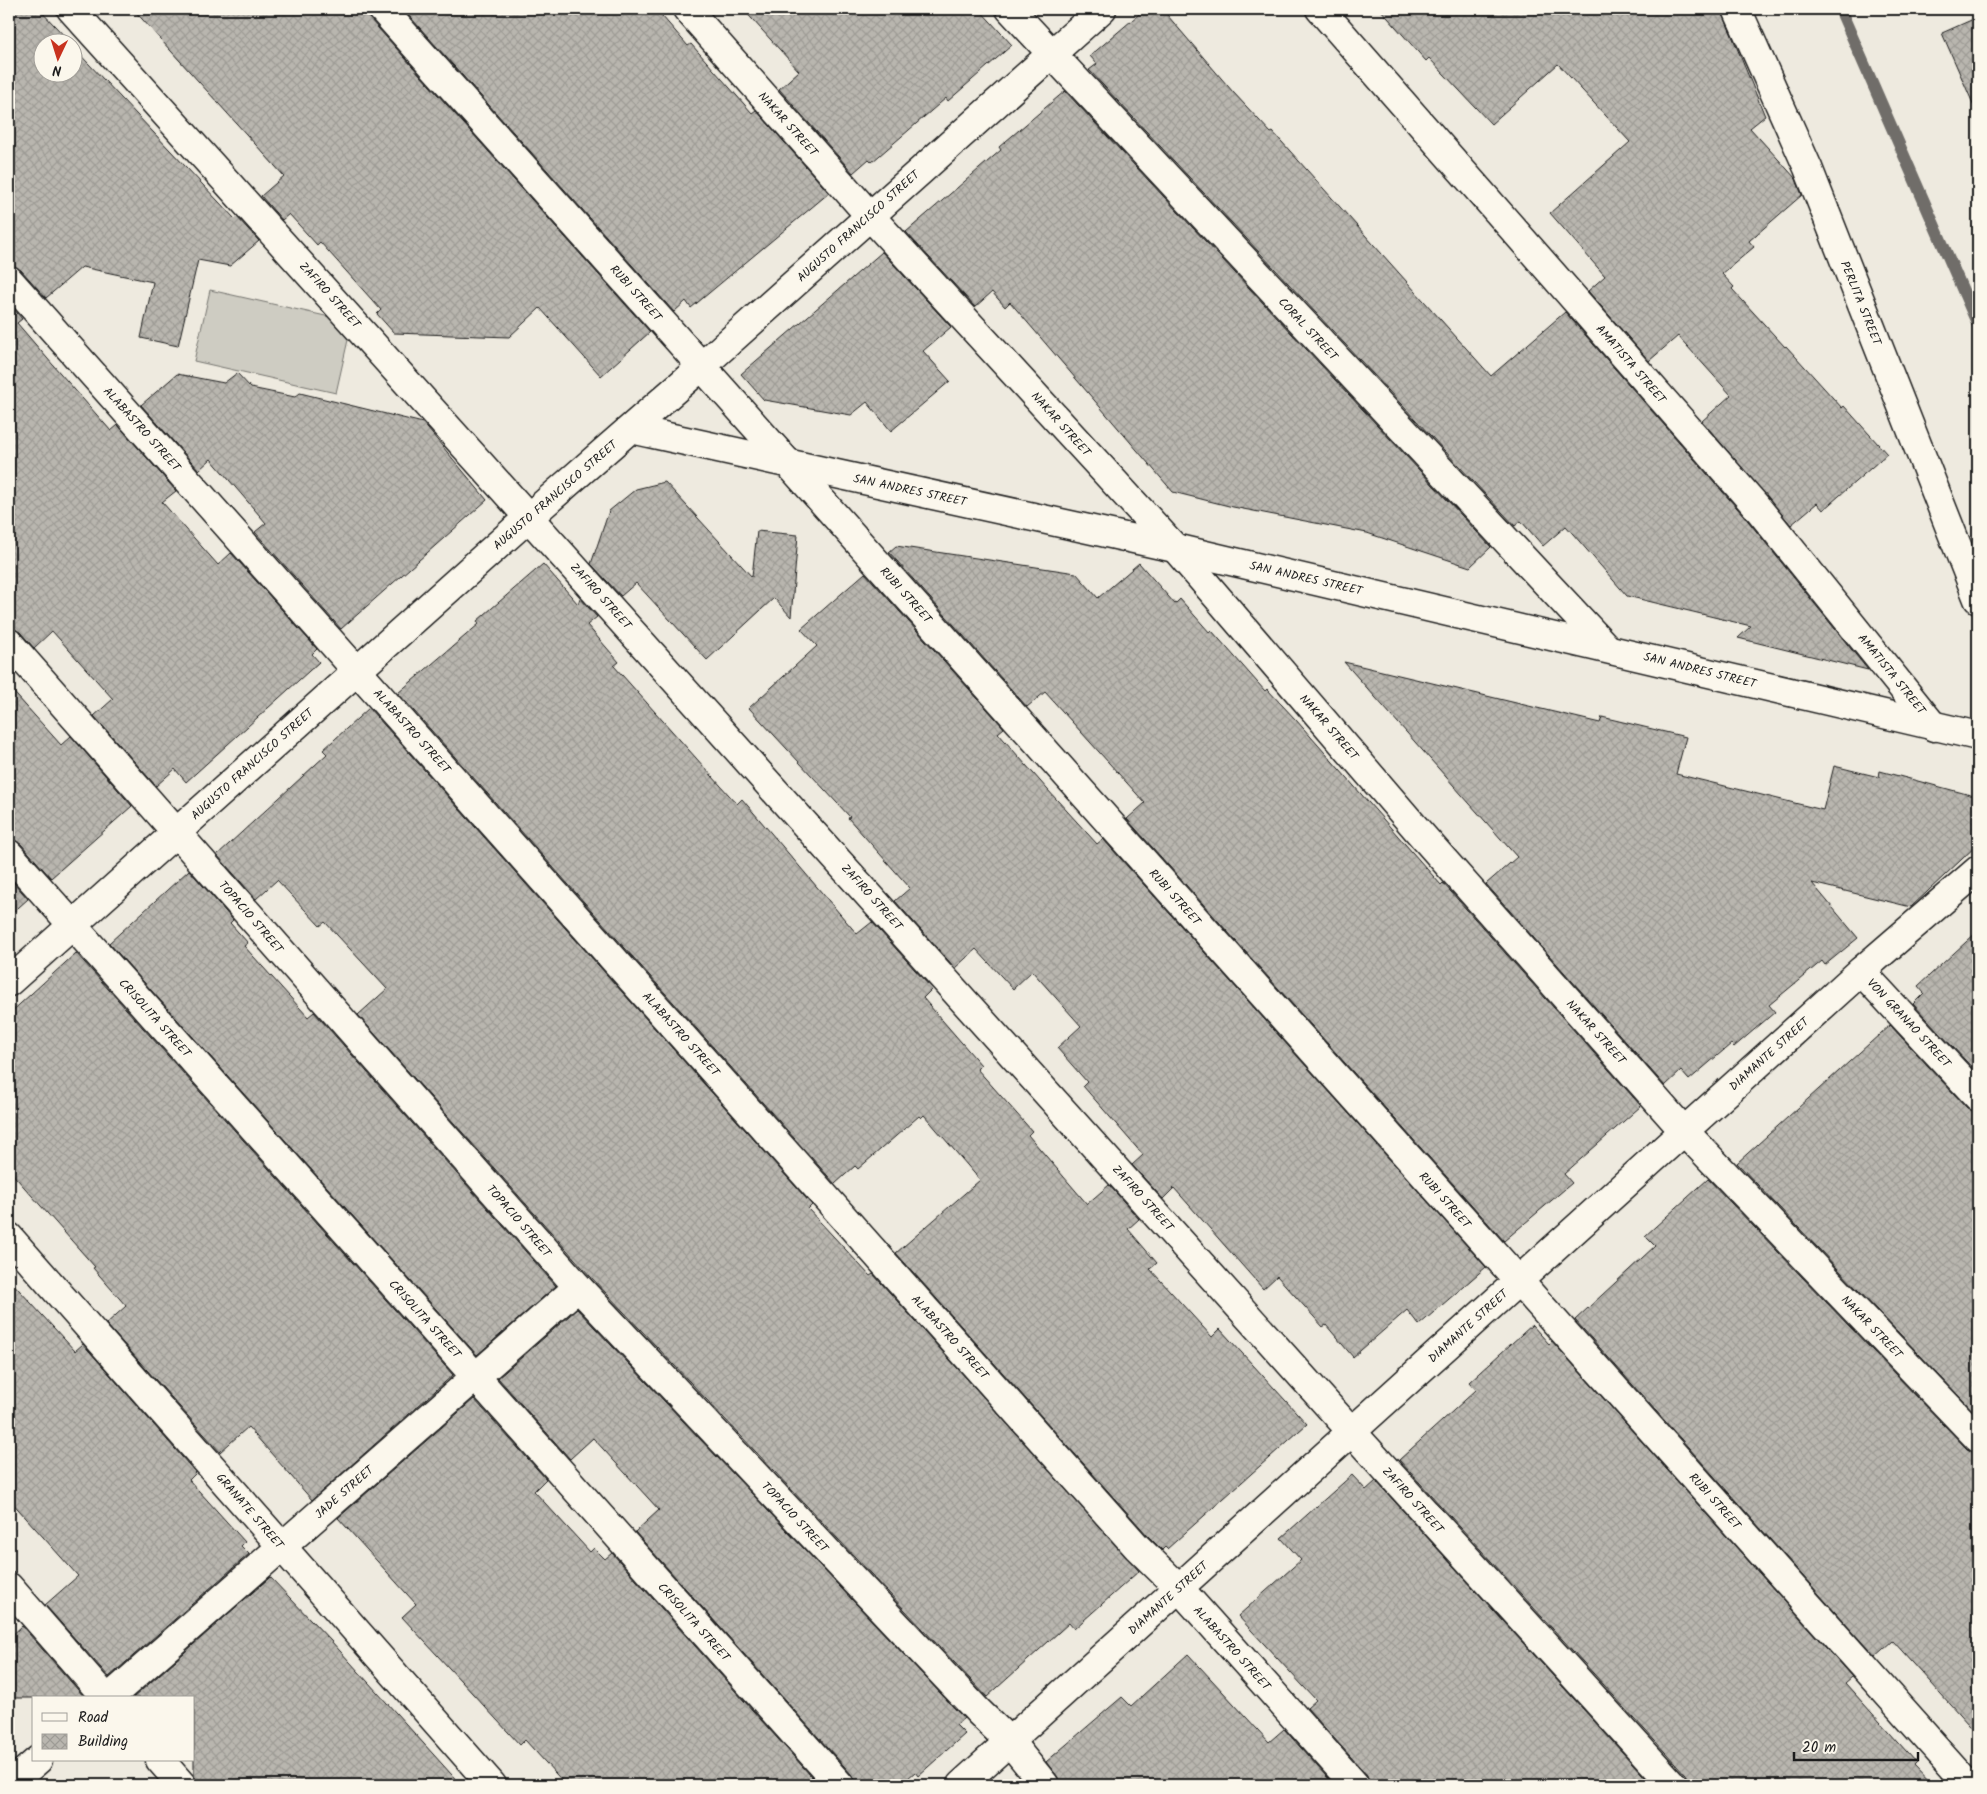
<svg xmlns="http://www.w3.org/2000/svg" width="1987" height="1794" font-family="Kalam,sans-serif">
  <defs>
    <pattern id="building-cross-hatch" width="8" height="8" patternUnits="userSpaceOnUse" patternTransform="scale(1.25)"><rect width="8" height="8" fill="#b9b6af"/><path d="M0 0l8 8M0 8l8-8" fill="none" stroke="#9e9c96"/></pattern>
  </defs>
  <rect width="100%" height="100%" fill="#eeeadf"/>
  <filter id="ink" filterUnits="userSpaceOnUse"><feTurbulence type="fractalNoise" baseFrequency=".02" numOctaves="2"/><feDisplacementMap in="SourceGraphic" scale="10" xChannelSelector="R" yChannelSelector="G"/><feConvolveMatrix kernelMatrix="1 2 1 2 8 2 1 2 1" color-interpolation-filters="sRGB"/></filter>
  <g filter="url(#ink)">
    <polygon fill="#ceccc2" stroke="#75746f" points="210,290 352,322 336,393 194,361"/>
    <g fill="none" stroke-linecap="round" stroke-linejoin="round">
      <polyline stroke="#6f6d69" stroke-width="12" points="1840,9 1978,325"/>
    </g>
    <g fill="url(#building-cross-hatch)" stroke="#1c1c1c">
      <polygon points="9,9 39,9 70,42 42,42 42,72 72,72 72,46 235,219 237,217 259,241 230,266 198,260 178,346 141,338 153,282 82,267 46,298 21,270 9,265"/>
      <polygon points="133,9 367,9 370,19 650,332 601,376 540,308 509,337 394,333 377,314 381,310 320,242 317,245 289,214 282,220 261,196 284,176"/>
      <polygon points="403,9 656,9 688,46 691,44 752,113 756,110 829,193 691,308 686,301 674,312"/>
      <polygon points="743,9 979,9 1012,45 948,101 946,98 872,162 869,159 853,173 779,89 799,71"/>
      <polygon points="1145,9 1162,9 1233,92 1271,133 1273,132 1491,376 1565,312 1744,516 1868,670 1738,638 1751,626 1627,596 1566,526 1543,546 1521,521 1515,526 1089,70 1097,64 1090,56"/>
      <polygon points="1380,9 1721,9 1765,116 1750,128 1796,179 1802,195 1749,241 1754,247 1722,274 1734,287 1732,289 1785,347 1786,346 1842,408 1844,406 1887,454 1823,510 1817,503 1791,525 1702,421 1731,395 1678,336 1649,361 1588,291 1605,276 1550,213 1630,142 1558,64 1491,124 1429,58 1426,61"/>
      <polygon points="1978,17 1978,115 1942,33"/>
      <polygon points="1065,91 1491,547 1470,567 1367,533 1233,507 1173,492 1010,302 1005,307 992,292 975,307 906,232 1001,150 999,147"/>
      <polygon points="882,252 951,327 923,351 950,381 891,431 867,402 851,415 764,400 741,374"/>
      <polygon points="9,303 22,319 17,323 53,365 111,431 118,425 176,491 162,502 218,565 231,553 317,649 312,654 319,662 186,782 175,769 156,786 94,716 113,699 52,631 34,648 20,632 9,628"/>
      <polygon points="237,373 251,388 295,397 300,393 423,423 487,500 341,629 255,532 266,523 211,459 199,470 141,405 177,374 224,383"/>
      <polygon points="665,482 752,577 757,531 798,535 791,617 774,598 707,660 636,583 621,596 591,564 609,511 636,489"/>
      <polygon points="896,546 1076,573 1098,598 1139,563 1175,604 1180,599 1210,633 1212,631 1265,691 1267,689 1296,720 1441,885 1443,883 1641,1106 1564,1174 1572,1183 1504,1241 1127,819 1145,803 1045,692 1027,707 889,552"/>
      <polygon points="543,564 578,604 580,598 597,617 587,625 619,662 614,666 737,804 742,799 857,934 872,922 932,989 923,998 981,1065 977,1069 1032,1131 1028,1135 1087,1204 1109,1185 1139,1219 1128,1229 1157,1263 1150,1269 1212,1337 1220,1329 1307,1424 1167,1549 1165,1547 1162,1550 1148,1536 896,1253 980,1180 924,1115 921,1118 919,1116 858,1169 855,1166 835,1184 398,693 479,624 477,621"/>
      <polygon points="865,573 1004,728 998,733 1047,789 1097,844 1103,839 1486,1267 1419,1325 1407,1310 1353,1357 1326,1325 1323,1327 1277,1276 1263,1289 1174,1188 1163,1199 1132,1165 1143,1155 1083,1086 1087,1082 1057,1048 1081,1026 1032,971 1013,989 976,949 955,968 895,901 910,888 848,818 850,817 749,708 817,646 801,629"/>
      <polygon points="1344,662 1600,723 1602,717 1686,737 1676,774 1823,810 1834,766 1879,777 1880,771 1978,797 1978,844 1911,907 1812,883 1858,938 1825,965 1822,961 1769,1005 1775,1012 1734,1047 1731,1044 1689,1080 1681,1071 1665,1086 1486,884 1517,857"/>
      <polygon points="9,687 61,745 71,736 132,806 51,878 21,844 9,839"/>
      <polygon points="369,708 812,1205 808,1209 870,1276 873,1274 1139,1571 1074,1629 1069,1623 987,1697 590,1276 358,1015 387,989 325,922 320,926 277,880 256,899 217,855 327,754 323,750"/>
      <polygon points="189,870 233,920 230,923 248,943 244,946 308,1017 314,1012 556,1286 477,1355 109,943"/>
      <polygon points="9,877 28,899 9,916"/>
      <polygon points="1978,931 1978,1074 1913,1004 1924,993 1918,986"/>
      <polygon points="76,953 453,1375 312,1500 248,1427 220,1452 106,1324 126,1306 93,1268 95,1267 9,1170 9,1014"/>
      <polygon points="1890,1025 1967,1108 1978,1112 1978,1416 1737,1163"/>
      <polygon points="1708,1179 1967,1449 1978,1453 1978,1735 1893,1641 1875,1657 1575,1320 1655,1246 1645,1236"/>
      <polygon points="9,1279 75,1351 83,1344 196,1473 189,1480 245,1542 241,1546 249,1554 109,1677 45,1605 78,1576 9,1499"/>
      <polygon points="577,1309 964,1718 956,1725 965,1734 918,1776 915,1772 900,1785 855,1785 852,1775 635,1532 659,1510 593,1438 570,1459 498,1378"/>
      <polygon points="1532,1325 1549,1344 1552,1341 1852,1677 1845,1683 1916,1762 1913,1765 1932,1785 1688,1785 1685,1774 1399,1460 1476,1390 1469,1382"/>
      <polygon points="474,1399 546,1479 534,1491 590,1552 594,1548 605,1559 612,1553 819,1785 566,1785 525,1740 520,1745 402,1617 416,1604 338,1518"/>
      <polygon points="1352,1475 1366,1490 1376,1481 1652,1785 1370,1785 1367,1775 1307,1708 1316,1700 1238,1616 1301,1560 1281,1538"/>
      <polygon points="270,1577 331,1641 461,1785 197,1785 194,1775 194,1698 133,1698"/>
      <polygon points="22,1626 85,1698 9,1698 9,1638"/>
      <polygon points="1188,1654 1269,1742 1284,1729 1334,1785 1060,1785 1057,1776 1046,1762 1122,1697 1131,1706"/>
    </g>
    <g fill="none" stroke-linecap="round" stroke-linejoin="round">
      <defs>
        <g id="minor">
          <polyline points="71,9 1352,1432 1673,1785"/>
          <polyline points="1010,9 1607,648"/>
          <polyline points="1320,9 1756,506 1934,727"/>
          <polyline points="9,280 1137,1547 1179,1588 1355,1785"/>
          <polyline points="702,366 1102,9"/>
          <polyline points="788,463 1969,1785"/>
          <polyline points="9,643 578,1287 979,1712 1010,1742 1045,1785"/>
          <polyline points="9,854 840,1785"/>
          <polyline points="1861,971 1978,1097"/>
          <polyline points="1684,1131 1978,1438"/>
          <polyline points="9,1237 492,1785"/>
          <polyline points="9,1587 106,1698"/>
          <polyline points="109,1698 578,1287"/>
          <polyline points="160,1760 182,1785"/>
          <polyline points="9,1785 38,1760"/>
        </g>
        <g id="tertiary">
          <polyline points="382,9 788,463"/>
          <polyline points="687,9 870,216 1175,548 1419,832 1684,1131"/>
          <polyline points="1737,9 1808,168 1978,599"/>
          <polyline points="631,429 1175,548 1978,736"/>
          <polyline points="9,982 529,517 702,366"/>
          <polyline points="961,1785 1861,971 1978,870"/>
        </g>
      </defs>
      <use href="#minor" stroke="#1c1c1c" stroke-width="31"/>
      <use href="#tertiary" stroke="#1c1c1c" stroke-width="31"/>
      <use href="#minor" stroke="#fbf7ec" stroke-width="28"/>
      <use href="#tertiary" stroke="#fbf7ec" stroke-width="28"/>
    </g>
  </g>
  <g text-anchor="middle" stroke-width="4" stroke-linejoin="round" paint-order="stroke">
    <g font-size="12" fill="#1c1c1c" stroke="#fbf7ec">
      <text transform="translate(788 124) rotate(48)" y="4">NAKAR STREET</text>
      <text transform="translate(858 226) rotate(-42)" y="4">AUGUSTO FRANCISCO STREET</text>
      <text transform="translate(636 293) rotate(48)" y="4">RUBI STREET</text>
      <text transform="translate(330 295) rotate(48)" y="4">ZAFIRO STREET</text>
      <text transform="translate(1861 303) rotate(68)" y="4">PERLITA STREET</text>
      <text transform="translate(1308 329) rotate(47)" y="4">CORAL STREET</text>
      <text transform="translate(1631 364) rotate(49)" y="4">AMATISTA STREET</text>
      <text transform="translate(1061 424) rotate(48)" y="4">NAKAR STREET</text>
      <text transform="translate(142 429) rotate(48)" y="4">ALABASTRO STREET</text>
      <text transform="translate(910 490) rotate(12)" y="4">SAN ANDRES STREET</text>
      <text transform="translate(555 495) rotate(-41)" y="4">AUGUSTO FRANCISCO STREET</text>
      <text transform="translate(1306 578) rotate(13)" y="4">SAN ANDRES STREET</text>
      <text transform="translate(906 595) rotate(48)" y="4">RUBI STREET</text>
      <text transform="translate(601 596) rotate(48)" y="4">ZAFIRO STREET</text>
      <text transform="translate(1700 670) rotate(14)" y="4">SAN ANDRES STREET</text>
      <text transform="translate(1892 674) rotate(51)" y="4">AMATISTA STREET</text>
      <text transform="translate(1329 727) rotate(49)" y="4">NAKAR STREET</text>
      <text transform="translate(412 731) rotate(48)" y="4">ALABASTRO STREET</text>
      <text transform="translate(252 764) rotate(-42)" y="4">AUGUSTO FRANCISCO STREET</text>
      <text transform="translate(872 897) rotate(48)" y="4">ZAFIRO STREET</text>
      <text transform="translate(1175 897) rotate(48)" y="4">RUBI STREET</text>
      <text transform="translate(251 917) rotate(49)" y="4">TOPACIO STREET</text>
      <text transform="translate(155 1018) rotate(48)" y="4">CRISOLITA STREET</text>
      <text transform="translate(1909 1023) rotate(47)" y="4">VON GRANAO STREET</text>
      <text transform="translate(1596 1032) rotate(48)" y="4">NAKAR STREET</text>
      <text transform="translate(681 1034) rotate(48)" y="4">ALABASTRO STREET</text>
      <text transform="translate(1769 1054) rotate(-42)" y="4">DIAMANTE STREET</text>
      <text transform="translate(1143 1198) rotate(48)" y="4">ZAFIRO STREET</text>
      <text transform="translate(1445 1200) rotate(48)" y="4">RUBI STREET</text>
      <text transform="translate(519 1221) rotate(49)" y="4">TOPACIO STREET</text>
      <text transform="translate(425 1319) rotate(48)" y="4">CRISOLITA STREET</text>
      <text transform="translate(1468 1326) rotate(-42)" y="4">DIAMANTE STREET</text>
      <text transform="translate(1872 1327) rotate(46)" y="4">NAKAR STREET</text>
      <text transform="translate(950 1337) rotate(48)" y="4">ALABASTRO STREET</text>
      <text transform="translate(344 1492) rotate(-41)" y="4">JADE STREET</text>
      <text transform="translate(1413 1500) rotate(48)" y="4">ZAFIRO STREET</text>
      <text transform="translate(1715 1501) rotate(48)" y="4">RUBI STREET</text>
      <text transform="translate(250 1511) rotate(49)" y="4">GRANATE STREET</text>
      <text transform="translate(795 1517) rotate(47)" y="4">TOPACIO STREET</text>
      <text transform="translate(1168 1598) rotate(-42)" y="4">DIAMANTE STREET</text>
      <text transform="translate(694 1622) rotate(48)" y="4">CRISOLITA STREET</text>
      <text transform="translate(1232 1648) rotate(48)" y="4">ALABASTRO STREET</text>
    </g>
  </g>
  <rect width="1987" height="1794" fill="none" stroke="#fbf7ec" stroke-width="30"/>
  <rect x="15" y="15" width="1957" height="1764" fill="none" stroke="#1c1c1c" stroke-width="2" filter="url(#ink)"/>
  <rect x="32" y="1696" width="162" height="65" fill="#fbf7ec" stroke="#a29f99"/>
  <rect x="42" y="1713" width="25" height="8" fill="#fbf7ec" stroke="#a29f99"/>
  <text x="78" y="1722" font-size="15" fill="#1c1c1c">Road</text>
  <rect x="42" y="1734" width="25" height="15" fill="url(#building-cross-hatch)" stroke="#a29f99"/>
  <text x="78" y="1746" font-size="15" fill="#1c1c1c">Building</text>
  <g transform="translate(58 58) rotate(184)"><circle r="24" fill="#fbf7ec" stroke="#a29f99"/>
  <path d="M0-4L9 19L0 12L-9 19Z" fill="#c8321e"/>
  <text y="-8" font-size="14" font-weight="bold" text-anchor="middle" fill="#1c1c1c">N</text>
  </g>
  <path d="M1794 1752v8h124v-8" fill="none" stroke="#1c1c1c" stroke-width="2.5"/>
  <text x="1802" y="1752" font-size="15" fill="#1c1c1c" stroke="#fbf7ec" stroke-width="4" paint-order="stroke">20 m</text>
</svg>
